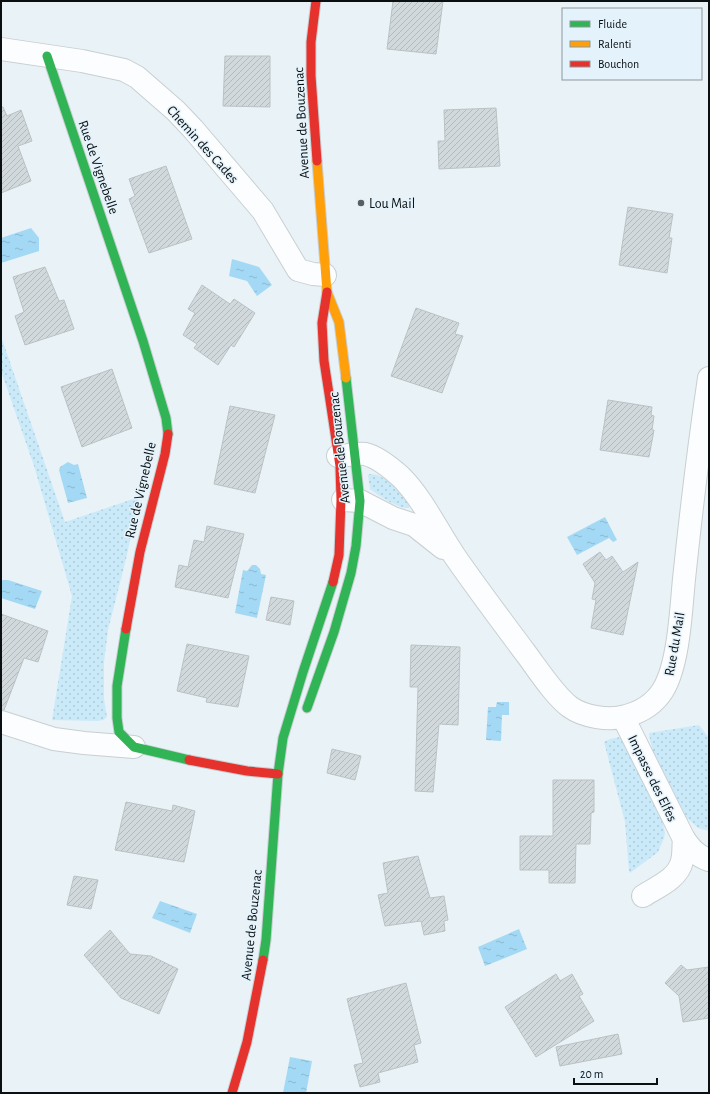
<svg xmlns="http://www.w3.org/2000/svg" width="710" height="1094" font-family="'Alegreya Sans',sans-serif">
  <defs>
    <pattern id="grass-dots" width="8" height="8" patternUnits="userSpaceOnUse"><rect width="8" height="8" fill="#caeafa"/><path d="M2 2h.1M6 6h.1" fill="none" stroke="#acc8d5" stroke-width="1.8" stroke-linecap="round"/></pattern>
    <pattern id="water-ripples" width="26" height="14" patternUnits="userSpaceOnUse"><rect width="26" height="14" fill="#a3d9f4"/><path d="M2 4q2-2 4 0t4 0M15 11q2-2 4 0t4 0" fill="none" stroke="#8bb9d0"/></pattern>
    <pattern id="building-hatch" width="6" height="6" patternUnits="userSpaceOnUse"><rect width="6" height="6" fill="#d2d9dd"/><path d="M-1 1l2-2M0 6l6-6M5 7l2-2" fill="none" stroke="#b3b9bd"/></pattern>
  </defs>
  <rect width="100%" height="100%" fill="#e9f2f6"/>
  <g fill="url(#grass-dots)">
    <polygon points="1,336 65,522 139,497 127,555 108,630 104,662 104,699 107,717 103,720 98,721 52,720 72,596 34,466 1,371"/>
    <path d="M370,474C386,474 401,493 409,505V508C398,509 378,495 370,489L368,475Z"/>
    <polygon points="699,725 709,738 709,831 698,828 687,818 653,751 650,740 649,733"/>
    <polygon points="620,737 623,740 662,820 665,833 664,838 658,852 630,873 629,871 625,822 604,742 610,739"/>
  </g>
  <g fill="url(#water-ripples)">
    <polygon points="31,228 39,238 39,251 1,263 1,238"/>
    <polygon points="232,259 259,267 272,285 257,296 247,281 229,276"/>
    <polygon points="68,462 74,465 78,464 87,498 68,503 59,470 60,467"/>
    <polygon points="605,517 617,540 613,542 609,538 577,555 567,537"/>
    <polygon points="252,565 256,565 260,569 261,574 266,575 257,618 235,613 243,570 247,571"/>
    <polygon points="3,580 8,580 42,591 35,609 1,598 1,581"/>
    <polygon points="497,702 509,702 509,715 502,715 501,741 486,740 488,707 496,707"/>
    <polygon points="160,901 197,914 190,933 152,918"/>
    <polygon points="519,929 527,949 485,966 478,947"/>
    <polygon points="290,1057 312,1061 306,1093 283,1093"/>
  </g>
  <g fill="url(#building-hatch)" stroke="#bbc2c5">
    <polygon points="393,1 443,1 436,54 387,49"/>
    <polygon points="225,56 270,56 270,107 223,106"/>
    <polygon points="1,107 3,107 7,116 21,110 32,141 18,146 31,181 1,193"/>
    <polygon points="496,108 500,166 439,169 438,141 445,141 444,110"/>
    <polygon points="166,166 192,239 149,253 129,199 135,196 129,179"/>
    <polygon points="628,207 673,214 669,238 672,238 667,273 619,265"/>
    <polygon points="45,267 59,301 64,300 74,329 25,345 15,316 24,312 13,277"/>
    <polygon points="202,285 230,304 234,299 255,313 234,347 231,345 218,365 194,348 197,344 183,335 195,313 188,309"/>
    <polygon points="416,308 459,323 455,334 463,336 442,393 391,376"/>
    <polygon points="112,369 132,428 82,447 61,387"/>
    <polygon points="608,400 652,407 651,415 654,416 652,430 654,430 649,457 600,450"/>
    <polygon points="230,406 275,415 255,493 214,484"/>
    <polygon points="207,526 244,534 228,598 175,587 179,565 188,567 194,540 204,542"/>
    <polygon points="600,552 606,560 612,556 623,572 638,562 623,635 591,628 596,600 592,599 595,583 583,564"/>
    <polygon points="271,597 294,601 290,625 266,620"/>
    <polygon points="1,614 48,631 38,662 24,658 4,710 1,710"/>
    <polygon points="187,644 249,656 238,707 206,702 207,698 177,691"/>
    <polygon points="411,645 460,647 458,725 439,724 433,792 415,791 418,687 410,687"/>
    <polygon points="332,749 361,756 355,780 327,773"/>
    <polygon points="553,780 594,780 594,812 591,813 590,844 576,844 575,883 549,883 549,870 520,870 520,836 553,836"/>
    <polygon points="126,802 172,811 173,805 195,811 184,862 115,850"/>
    <polygon points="418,856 430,898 444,896 448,920 444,921 445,931 424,935 421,921 385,926 378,895 388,893 383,863"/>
    <polygon points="74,876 98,880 91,909 67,905"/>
    <polygon points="110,930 130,954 151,956 178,969 159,1014 121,998 84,955"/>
    <polygon points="681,965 687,970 709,967 709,1018 683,1022 679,996 665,983"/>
    <polygon points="556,974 560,981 572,974 583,994 579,996 594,1021 536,1057 505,1007"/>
    <polygon points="406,983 421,1043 414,1045 418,1062 378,1073 380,1082 360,1087 354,1065 363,1063 347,999"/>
    <polygon points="618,1034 622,1054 560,1066 556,1047"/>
  </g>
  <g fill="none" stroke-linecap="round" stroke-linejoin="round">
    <defs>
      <g id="street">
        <polyline points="1,49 82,61 124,70 137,77 176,111 193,129 263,211 298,270 313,274 325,275"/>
        <path d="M338,456C346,456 357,453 365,454C378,457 391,468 401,477C423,499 438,532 456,558C479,591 503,623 527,655C538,670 555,696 570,707C584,717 609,721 626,716C641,712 655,703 663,690C679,664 681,609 684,579C691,512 699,445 709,378"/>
        <polyline points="343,500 360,501 393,518 414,525 443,548"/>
        <path d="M623,717L684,839C691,849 697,856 709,860"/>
        <polyline points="1,722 54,739 84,743 134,747"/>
        <path d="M643,896C657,887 678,879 682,861C684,854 683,846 684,839"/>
      </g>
      <g id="fast">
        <polyline points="47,56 143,341 166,418 168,434"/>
        <polyline points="126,629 117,686 117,718 119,732 134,747 189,760"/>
        <polyline points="307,708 334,632 351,573 356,546 360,501 346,378"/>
        <polyline points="263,960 266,940 278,774 283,738 303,672 333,582"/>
      </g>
      <polyline id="slow" points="317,161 327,292 339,322 346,378"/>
      <g id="jam">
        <polyline points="316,1 311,42 311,76 317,161"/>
        <polyline points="327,292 322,323 324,361 340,466 341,500 339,555 333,582"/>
        <polyline points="126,629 140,552 165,454 168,434"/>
        <polyline points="189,760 247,771 278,774"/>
        <polyline points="232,1093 247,1042 263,960"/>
      </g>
    </defs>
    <use href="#street" stroke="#c8cfd2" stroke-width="24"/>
    <use href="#fast" stroke="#c8cfd2" stroke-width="11"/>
    <use href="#slow" stroke="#c8cfd2" stroke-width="11"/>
    <use href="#jam" stroke="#c8cfd2" stroke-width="11"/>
    <use href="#street" stroke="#fcfdfe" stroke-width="22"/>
    <use href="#fast" stroke="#30b455" stroke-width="9"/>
    <use href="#slow" stroke="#ff9f0a" stroke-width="9"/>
    <use href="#jam" stroke="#e5322d" stroke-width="9"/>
  </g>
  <circle fill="#585e61" stroke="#e4f3fb" stroke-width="1.5" cx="361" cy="203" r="4"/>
  <g text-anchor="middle" stroke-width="3" stroke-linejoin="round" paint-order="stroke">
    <g font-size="14" fill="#0a0f11" stroke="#e4f3fb">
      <text transform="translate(301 123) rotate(-93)" y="5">Avenue de Bouzenac</text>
      <text transform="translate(203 144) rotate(48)" y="5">Chemin des Cades</text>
      <text transform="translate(99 167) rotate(71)" y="5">Rue de Vignebelle</text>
      <text transform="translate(339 448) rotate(-96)" y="5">Avenue de Bouzenac</text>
      <text transform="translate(140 490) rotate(-77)" y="5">Rue de Vignebelle</text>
      <text transform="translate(674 644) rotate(-80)" y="5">Rue du Mail</text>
      <text transform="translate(653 778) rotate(64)" y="5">Impasse des Elfes</text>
      <text transform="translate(251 925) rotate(-84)" y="5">Avenue de Bouzenac</text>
    </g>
    <g font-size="14" fill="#0a0f11" stroke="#e4f3fb" text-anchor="start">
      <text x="369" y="208">Lou Mail</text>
    </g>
  </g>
  <rect width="710" height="1094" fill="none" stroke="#0a0f11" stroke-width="4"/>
  <rect x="562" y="8" width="140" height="72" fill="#e4f3fb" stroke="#8d989d"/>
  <rect x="570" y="21" width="20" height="6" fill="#30b455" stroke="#8d989d"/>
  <text x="598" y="28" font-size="12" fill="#0a0f11">Fluide</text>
  <rect x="570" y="41" width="20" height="6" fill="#ff9f0a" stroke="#8d989d"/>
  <text x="598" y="48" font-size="12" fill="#0a0f11">Ralenti</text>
  <rect x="570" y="61" width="20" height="6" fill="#e5322d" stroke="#8d989d"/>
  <text x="598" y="68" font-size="12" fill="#0a0f11">Bouchon</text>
  <path d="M574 1078v6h83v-6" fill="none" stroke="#0a0f11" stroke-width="2"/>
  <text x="580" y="1078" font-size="12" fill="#0a0f11" stroke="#e4f3fb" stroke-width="3" paint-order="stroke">20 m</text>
</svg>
